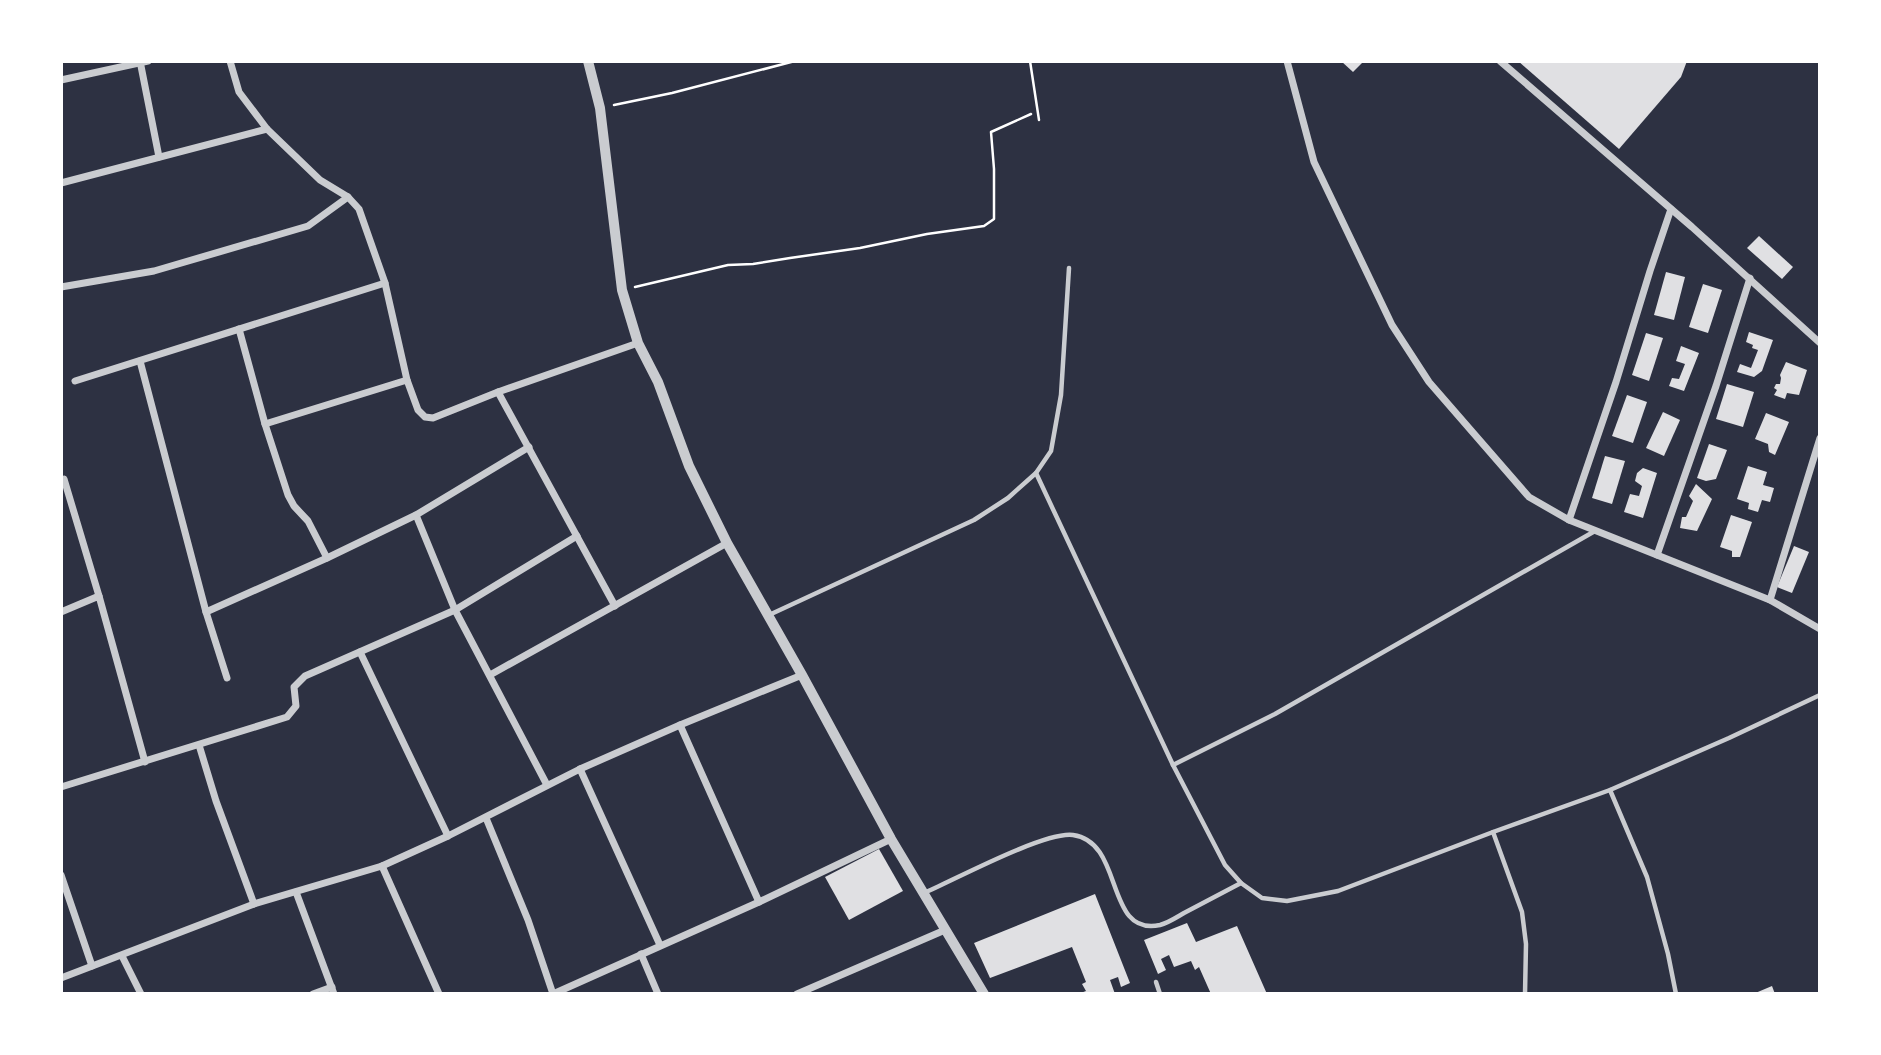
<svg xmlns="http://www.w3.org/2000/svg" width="1881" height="1055" font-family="'Sofia Sans Condensed',sans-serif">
  <rect width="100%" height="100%" fill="#2d3142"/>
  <g fill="#e0e0e3">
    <polygon points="1341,61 1364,61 1353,72"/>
    <polygon points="1518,61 1687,61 1681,77 1619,149"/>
    <polygon points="1759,236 1793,267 1782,279 1747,248"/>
    <polygon points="1666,272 1685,277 1674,320 1654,315"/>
    <polygon points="1703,284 1722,290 1708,333 1689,327"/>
    <polygon points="1749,332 1773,340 1762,371 1754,377 1737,372 1740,364 1751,368 1758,350 1752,348 1753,345 1746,342"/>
    <polygon points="1646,333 1663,338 1649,381 1632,375"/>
    <polygon points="1681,346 1699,353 1684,391 1669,386 1672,378 1679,379 1685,364 1676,361"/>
    <polygon points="1786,362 1807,370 1799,395 1787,393 1785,399 1774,395 1777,390 1774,388 1776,384 1780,384 1781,378 1780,375"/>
    <polygon points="1727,384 1754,392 1743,427 1716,419"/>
    <polygon points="1627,395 1647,402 1633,443 1612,436"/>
    <polygon points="1663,412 1680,420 1664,456 1646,448"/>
    <polygon points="1766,413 1789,422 1775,455 1769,452 1768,444 1755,439"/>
    <polygon points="1709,444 1727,450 1716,479 1706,481 1697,478"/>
    <polygon points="1605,456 1625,461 1612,504 1592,498"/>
    <polygon points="1748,466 1767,472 1763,485 1774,488 1770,502 1762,500 1758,512 1748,509 1749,503 1737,499"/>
    <polygon points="1643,468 1657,473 1643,518 1624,512 1630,494 1639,496 1642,486 1635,481 1637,473"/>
    <polygon points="1696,484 1712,499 1697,531 1680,528 1682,517 1686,517 1693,501 1689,496"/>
    <polygon points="1731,515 1752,522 1740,557 1732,557 1732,551 1720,547"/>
    <polygon points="1794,546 1809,552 1792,593 1777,587"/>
    <polygon points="879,849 903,891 849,920 825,877"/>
    <polygon points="1095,894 1130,983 1121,987 1118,977 1110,980 1115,994 1078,994 1086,991 1082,984 1086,982 1072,947 990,978 974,943"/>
    <polygon points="1187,923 1196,942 1237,926 1267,994 1211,994 1199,967 1195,970 1191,961 1174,967 1169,955 1161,959 1166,970 1158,974 1144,940"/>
    <polygon points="1772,986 1775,994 1753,994"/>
  </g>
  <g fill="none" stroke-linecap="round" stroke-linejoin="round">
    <g stroke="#fff" stroke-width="2.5">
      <polyline points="1030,61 1039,120"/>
      <polyline points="614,105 672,93 795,61"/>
      <polyline points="635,287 728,265 753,264 790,258 860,248 927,234 984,226 994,219 994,169 991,132 1031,114"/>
    </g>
    <g stroke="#caccd0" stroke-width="4.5">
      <polyline points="1036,473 1173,765 1225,865 1241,883 1262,898 1287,901 1338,891 1493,832 1610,790 1729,738 1820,695"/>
      <polyline points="769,615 974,520 1008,498 1036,473 1051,451 1061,395 1069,268"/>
      <polyline points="1173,765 1275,714 1595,531"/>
      <polyline points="1610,790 1647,877 1668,954 1676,994"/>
      <polyline points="1493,832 1522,912 1526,944 1525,994"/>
      <path d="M924,893C954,880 1045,831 1073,835C1125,842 1104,937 1160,925C1168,923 1177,917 1184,913C1203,903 1222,893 1241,883"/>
      <polyline points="1156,982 1160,994"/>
    </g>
    <g stroke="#caccd0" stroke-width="7">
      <polyline points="140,61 159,157"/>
      <polyline points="230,61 239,92 267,129 320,180 348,197 359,209 385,283 407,380 418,410 425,417 433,418 498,392 638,343"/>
      <polyline points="1287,61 1314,162 1392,325 1429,382 1529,497 1569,520 1770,600 1820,629"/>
      <polyline points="1500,61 1692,227 1820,343"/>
      <polyline points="61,80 148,61"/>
      <polyline points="61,183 267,129"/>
      <polyline points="61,287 154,271 308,226 348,197"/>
      <polyline points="239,329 265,424"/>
      <polyline points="140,361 206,612 227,678"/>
      <polyline points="75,381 385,283"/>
      <polyline points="498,392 615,606"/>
      <polyline points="64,479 99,596"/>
      <polyline points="416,515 455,610 547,785"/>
      <polyline points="1569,520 1616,382 1650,271 1671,209"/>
      <polyline points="1657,555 1716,386 1750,278"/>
      <polyline points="327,558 308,521 294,506 288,495 265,424 407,380"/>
      <polyline points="1770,600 1820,438"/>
      <polyline points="61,612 99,596 145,762"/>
      <polyline points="206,612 327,558 416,515 529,447"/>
      <polyline points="360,652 448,836"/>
      <polyline points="490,675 727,543"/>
      <polyline points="680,725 759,902"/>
      <polyline points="199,745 216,801 254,904"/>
      <polyline points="580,769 660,945"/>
      <polyline points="61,787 287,717 296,706 294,687 305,676 455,610 577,536"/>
      <polyline points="486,818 528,920 553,994"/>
      <polyline points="382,866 439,994"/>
      <polyline points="61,875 92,966"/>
      <polyline points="296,892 334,994"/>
      <polyline points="641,954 658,994"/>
      <polyline points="122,956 141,994"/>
      <polyline points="61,978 254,904 382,866 448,836 580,769 680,725 802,675"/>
      <polyline points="313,994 332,987"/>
      <polyline points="553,994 759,902 891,839"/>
      <polyline points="797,994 945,930"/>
    </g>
    <polyline stroke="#caccd0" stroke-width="10" points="588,61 600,108 622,290 638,343 658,382 689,466 727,543 802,675 891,839 984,994"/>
  </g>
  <rect width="1881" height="1055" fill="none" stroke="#ffffff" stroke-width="126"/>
</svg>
